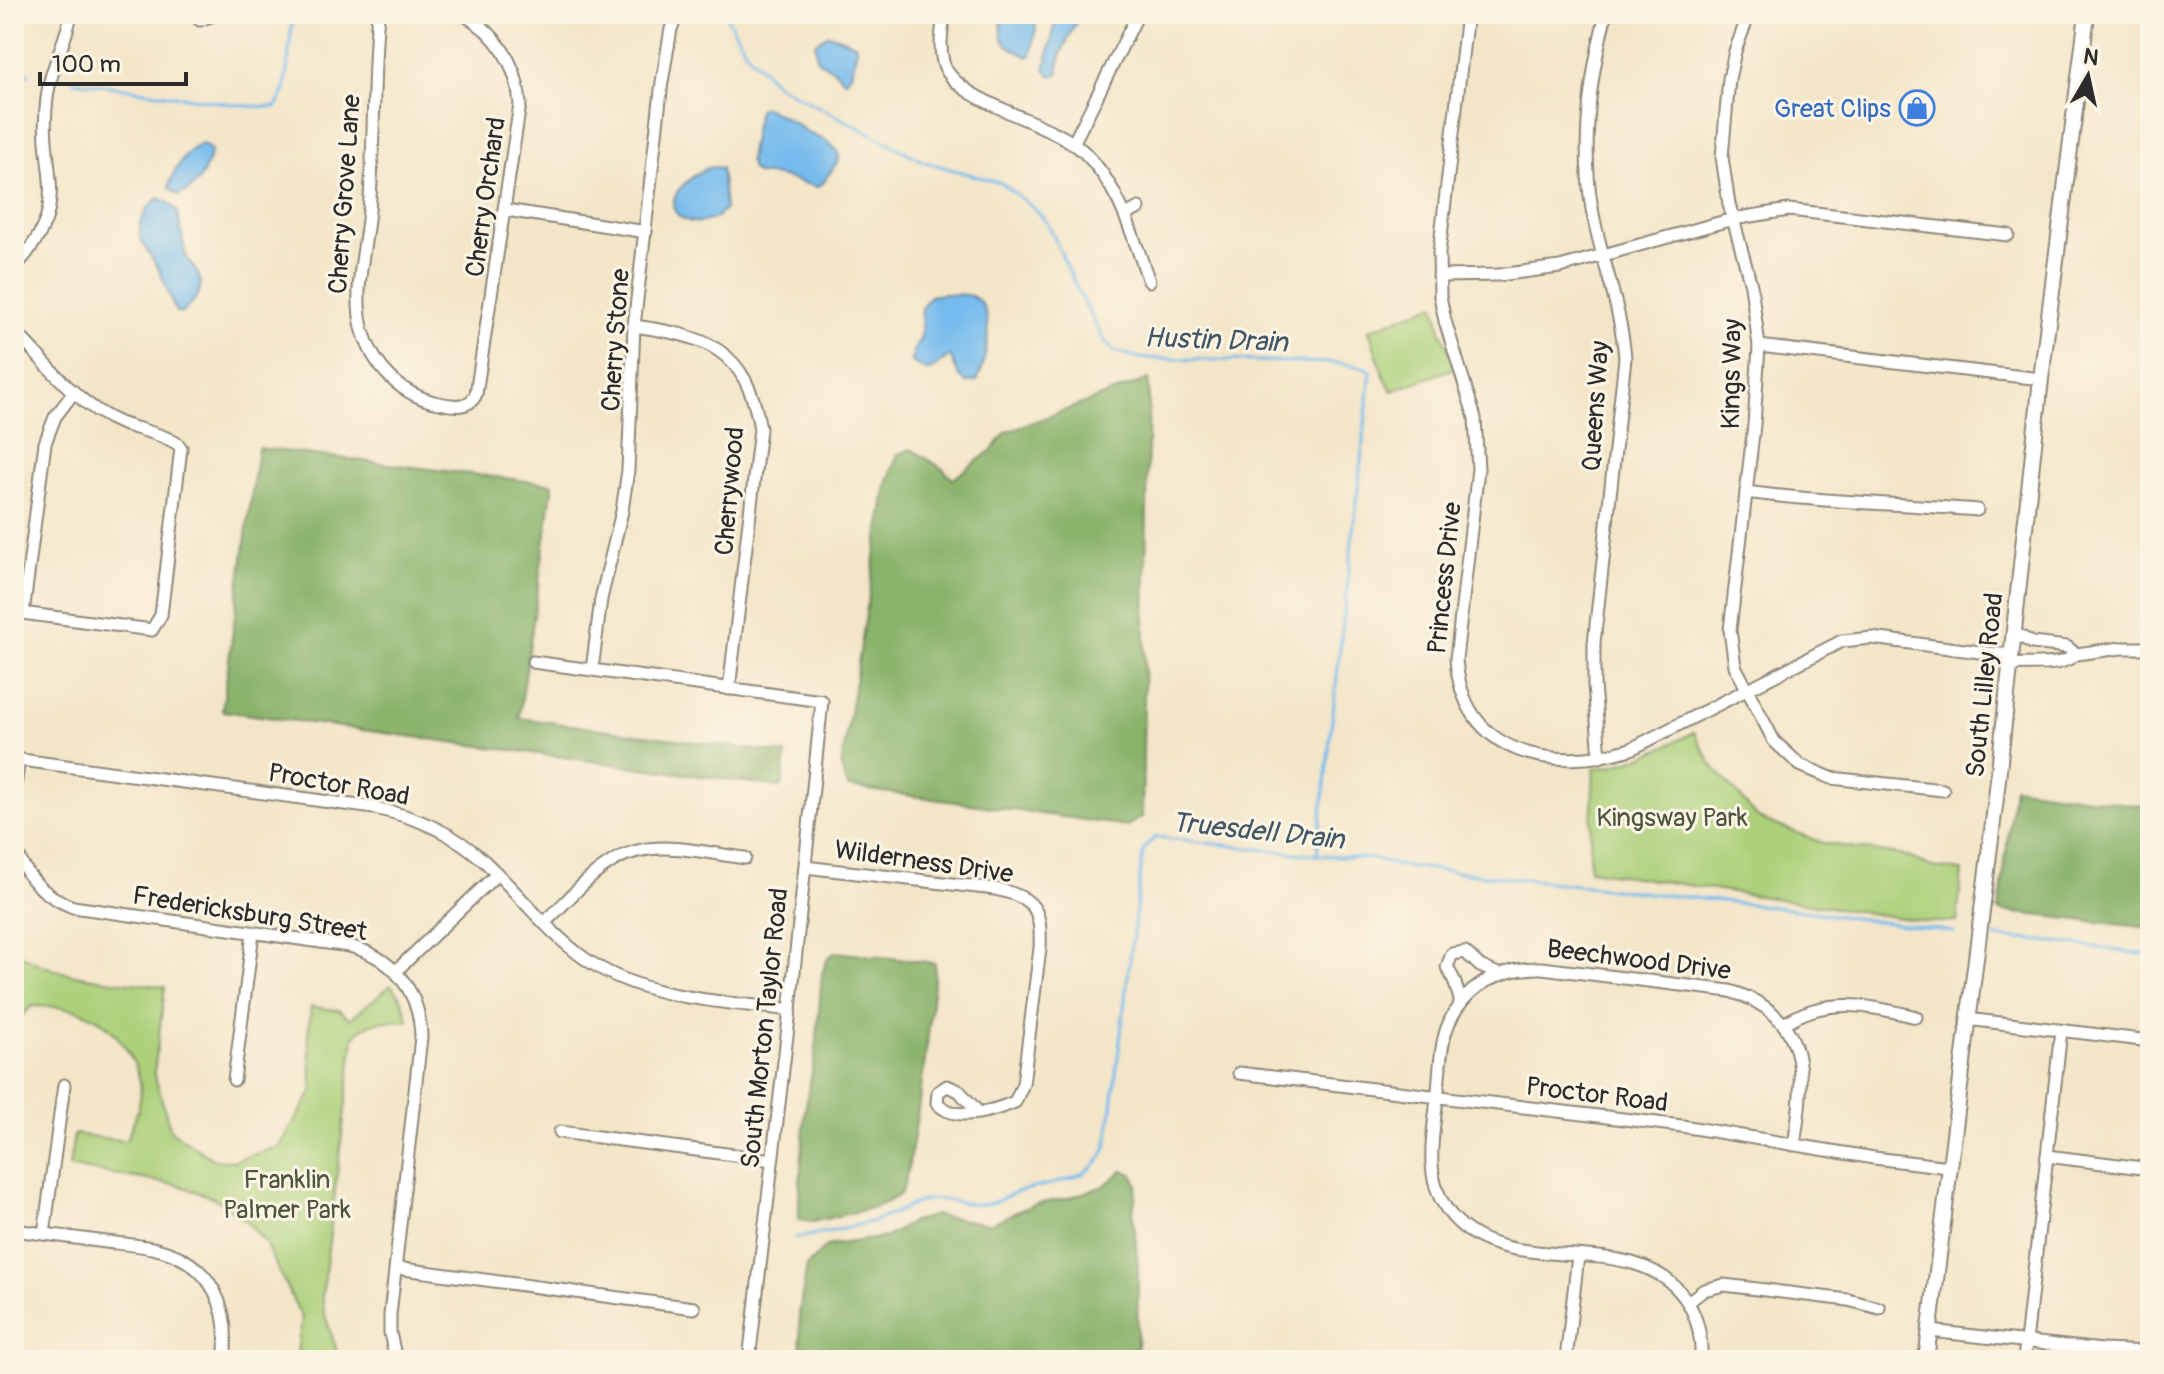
<svg xmlns="http://www.w3.org/2000/svg" width="2164" height="1374" font-family="Pangolin,sans-serif">
  <rect width="100%" height="100%" fill="#fcf5e5"/>
  <filter id="ink" filterUnits="userSpaceOnUse"><feTurbulence type="fractalNoise" baseFrequency=".0125" numOctaves="2"/><feDisplacementMap in="SourceGraphic" scale="16" xChannelSelector="R" yChannelSelector="G"/><feConvolveMatrix kernelMatrix="1 2 1 2 8 2 1 2 1" color-interpolation-filters="sRGB"/></filter>
  <filter id="wash" filterUnits="userSpaceOnUse"><feTurbulence type="fractalNoise" baseFrequency=".006" numOctaves="4" result="noise"/><feDisplacementMap in="SourceGraphic" scale="32" xChannelSelector="R" yChannelSelector="G"/><feGaussianBlur stdDeviation="1.8" result="paint"/><feColorMatrix in="noise" values="0 0 0 0 0 0 0 0 0 0 0 0 0 0 0 0 0 1.4 0 .05"/><feComposite in="paint" operator="in"/></filter>
  <g filter="url(#wash)">
    <rect width="100%" height="100%" fill="#f3e5c8"/>
    <g fill="#acd07a" stroke="#6c7e52" stroke-width="2">
      <polygon points="1435,304 1441,330 1455,368 1392,391 1383,374 1369,330"/>
      <path d="M1694,732L1712,765L1758,818L1823,843L1906,856L1932,867L1962,871L1957,922H1927L1589,870L1594,769C1631,763 1661,750 1694,732Z"/>
      <path d="M14,950C56,980 115,980 165,987L154,1073L171,1131L214,1160L232,1161L279,1147L313,1091L308,1035L311,1007L339,1010L350,1019L391,985C401,995 406,1007 408,1021C388,1020 366,1020 354,1037L322,1297L324,1312L340,1360H296L302,1318L264,1241L245,1220L214,1198L178,1185L69,1167L74,1134L126,1141C131,1128 138,1114 140,1099C143,1082 137,1067 128,1052C105,1012 75,1006 32,1006L14,1024Z"/>
    </g>
    <g fill="#89b26a" stroke="#5a6e4a" stroke-width="2">
      <polygon points="1149,379 1142,817 1127,826 848,787 841,768 887,484 898,454 911,449 943,469 953,479 993,449 1006,432"/>
      <polygon points="258,448 553,484 519,718 786,754 782,787 222,711"/>
      <polygon points="2014,787 2150,807 2150,928 1999,911"/>
      <path d="M835,952L935,963C935,989 911,1184 900,1194C885,1209 834,1216 812,1222L799,1220V1199L805,1110L816,1050L822,973L828,958Z"/>
      <polygon points="1123,1170 1132,1174 1137,1184 1133,1213 1138,1267 1137,1360 807,1360 801,1353 799,1313 807,1266 826,1246 886,1237 912,1222 935,1215 990,1224 1032,1205 1068,1198 1104,1186"/>
    </g>
    <g fill="#76bbed" stroke="#50738c" stroke-width="2">
      <path d="M1002,14H1037L1034,19L1036,29L1031,55L1028,57C1003,44 999,43 1002,14Z"/>
      <polygon points="1054,14 1079,14 1079,16 1061,54 1058,74 1051,76 1045,69 1054,30"/>
      <polygon points="829,34 855,44 857,48 851,74 845,81 834,70 817,60 815,43"/>
      <polygon points="765,107 795,123 808,133 827,141 837,150 839,159 823,183 817,187 779,176 757,174 751,169 749,159 758,109"/>
      <path d="M200,144L205,145L211,151C206,170 198,190 178,195L169,188C171,172 187,151 200,144Z"/>
      <path d="M713,167L721,168L725,209C703,238 645,215 690,179C699,173 702,169 713,167Z"/>
      <path d="M159,198L168,202L177,211L186,256L198,274L201,285L198,295L183,313L176,312C170,298 166,284 159,270C154,259 143,248 140,236C138,223 148,203 159,198Z"/>
      <path d="M943,294C953,296 965,292 974,297C997,310 986,362 977,381L966,382L959,376L950,356C941,360 938,367 928,371L912,362L914,350L921,337L922,307L930,296Z"/>
    </g>
    <g fill="none" stroke-linecap="round" stroke-linejoin="round">
      <g stroke="#76bbed" stroke-width="3">
        <polyline points="725,14 747,53 777,85 925,162 1001,183 1035,209 1048,224 1079,293 1105,342 1114,351 1140,358 1338,363 1363,367 1371,371 1317,855"/>
        <polyline points="14,72 29,74"/>
        <polyline points="74,81 247,106 276,107 285,90 293,14"/>
        <polyline points="1995,937 2064,943 2150,955"/>
        <path d="M796,1238C824,1233 852,1228 880,1219C894,1214 906,1207 919,1202C940,1194 965,1207 986,1204C999,1203 1008,1194 1020,1191C1054,1182 1101,1181 1108,1139L1143,852L1147,844L1157,837L1293,853L1376,859L1395,865L1775,907L1954,932"/>
      </g>
    </g>
  </g>
  <g filter="url(#ink)">
    <g fill="none" stroke-linecap="round" stroke-linejoin="round">
      <defs>
        <g id="minor">
          <polyline points="192,14 200,20 216,14"/>
          <path d="M378,14C372,79 375,144 369,210C366,249 352,292 363,331C374,368 402,396 439,403C453,406 470,409 476,394L520,104C517,65 498,34 463,14"/>
          <path d="M944,14C942,30 939,47 943,62C955,104 1051,120 1084,152C1120,187 1132,235 1149,281"/>
          <path d="M1467,14L1439,253L1440,296L1445,321L1475,418L1478,469L1456,659C1463,756 1553,773 1631,749L1842,641L1872,638L1995,654H2011"/>
          <polyline points="1749,14 1735,51 1729,79 1722,157 1729,204 1751,285 1759,346 1754,425 1730,630 1735,666 1774,741 1800,765 1831,778 1943,790"/>
          <polyline points="1074,142 1138,14"/>
          <polyline points="506,210 646,232"/>
          <polyline points="1125,215 1139,208"/>
          <path d="M14,268C77,201 37,173 47,98C50,68 66,43 71,14"/>
          <polyline points="1439,276 1499,275 1560,267 1733,219 1789,210 2008,235"/>
          <path d="M634,326C706,336 747,348 760,429L729,689"/>
          <path d="M14,330C46,363 77,405 120,423C135,429 174,436 181,448L161,615L152,630L14,612"/>
          <polyline points="1759,346 2041,379"/>
          <path d="M1746,492C1823,503 1900,503 1977,510"/>
          <polyline points="23,613 45,443 55,417 74,392"/>
          <polyline points="2076,654 2121,648 2150,648"/>
          <polyline points="533,662 822,701 790,1010 749,1360"/>
          <path d="M2009,665C2031,662 2060,669 2076,654L2067,647L2032,643L2013,632"/>
          <polyline points="592,670 601,599 622,511 628,470 634,326 662,82 671,29 678,14"/>
          <path d="M1600,757L1594,685V643L1625,358C1621,307 1601,259 1592,209C1581,145 1590,76 1606,14"/>
          <path d="M14,759L374,808C414,816 452,832 483,860C518,892 546,931 584,958C644,1000 721,1001 790,1010"/>
          <polyline points="14,793 19,759"/>
          <path d="M14,844C23,874 43,896 73,907L349,946C393,957 420,991 421,1037L390,1315V1333L396,1360"/>
          <path d="M805,867L995,889C1034,897 1042,908 1040,948L1023,1084L1015,1102C993,1111 955,1123 937,1103L938,1092L947,1086L959,1091L978,1112"/>
          <path d="M544,923C567,902 588,875 615,860C653,837 703,853 745,858"/>
          <polyline points="396,971 497,874"/>
          <polyline points="1461,1003 1454,980 1447,967 1452,954 1465,952 1480,966 1498,974"/>
          <polyline points="1967,1019 2150,1041"/>
          <path d="M1784,1024C1825,996 1870,1005 1916,1017"/>
          <polyline points="1239,1073 1682,1126 1874,1158 1949,1167"/>
          <polyline points="234,1080 253,933"/>
          <polyline points="560,1132 772,1160"/>
          <polyline points="2047,1156 2150,1169"/>
          <path d="M14,1230C45,1234 75,1238 106,1242C124,1244 143,1245 160,1250C213,1264 231,1310 224,1360"/>
          <polyline points="44,1234 64,1085"/>
          <polyline points="396,1268 694,1308"/>
          <polyline points="1688,1302 1704,1290 1724,1285 1848,1300 1879,1308"/>
          <polyline points="1930,1331 2102,1350 2150,1352"/>
          <polyline points="1566,1360 1578,1256"/>
          <path d="M1701,1360C1702,1337 1698,1316 1684,1297C1631,1225 1509,1283 1452,1216C1423,1182 1432,1140 1437,1100C1440,1077 1439,1050 1447,1028C1462,987 1500,967 1542,968L1730,991C1811,1016 1805,1075 1794,1145"/>
          <polyline points="2024,1360 2061,1031"/>
        </g>
        <polyline id="tertiary" points="1926,1360 1996,798 2041,379 2087,14"/>
      </defs>
      <use href="#minor" stroke="#8f887a" stroke-width="15"/>
      <use href="#tertiary" stroke="#8f887a" stroke-width="18"/>
      <use href="#minor" stroke="#fff" stroke-width="11"/>
      <use href="#tertiary" stroke="#fff" stroke-width="14"/>
    </g>
  </g>
  <defs>
    <symbol id="shop-ring" viewBox="-11 -11 22 22"><circle r="9.5" fill="#fcf5e5" stroke="#3f7fe0" stroke-width="1.5"/><path d="M-5-2.5h2.3a2.7 3.5 0 0 1 5.4 0H5L5.5 6h-11ZM-1.5-2.5h3a1.5 2.3 0 0 0-3 0Z" fill="#3f7fe0"/></symbol>
  </defs>
  <g fill-rule="evenodd">
    <use href="#shop-ring" x="1897" y="88" width="40" height="40"/>
  </g>
  <g text-anchor="middle" stroke-width="6" stroke-linejoin="round" paint-order="stroke">
    <g font-size="26" fill="#366cbe" stroke="#fcf5e5" text-anchor="end">
      <text x="1891" y="117">Great Clips</text>
    </g>
    <g font-size="26" fill="#2b2b2b" stroke="#fcf5e5">
      <text transform="translate(344 194) rotate(-86)" y="9">Cherry Grove Lane</text>
      <text transform="translate(485 197) rotate(-82)" y="9">Cherry Orchard</text>
      <text transform="translate(615 340) rotate(-86)" y="9">Cherry Stone</text>
      <text transform="translate(1731 374) rotate(-89)" y="9">Kings Way</text>
      <text transform="translate(1595 406) rotate(-86)" y="9">Queens Way</text>
      <text transform="translate(729 491) rotate(-85)" y="9">Cherrywood</text>
      <text transform="translate(1444 578) rotate(-84)" y="9">Princess Drive</text>
      <text transform="translate(1984 685) rotate(-84)" y="9">South Lilley Road</text>
      <text transform="translate(339 784) rotate(10)" y="9">Proctor Road</text>
      <text transform="translate(924 861) rotate(8)" y="9">Wilderness Drive</text>
      <text transform="translate(250 913) rotate(9)" y="9">Fredericksburg Street</text>
      <text transform="translate(1639 959) rotate(7)" y="9">Beechwood Drive</text>
      <text transform="translate(764 1028) rotate(-84)" y="9">South Morton Taylor Road</text>
      <text transform="translate(1597 1094) rotate(7)" y="9">Proctor Road</text>
    </g>
    <g font-size="26" fill="#4b543f" stroke="#fcf5e5">
      <text x="1672" y="826">Kingsway Park</text>
      <text x="287" y="1188">Franklin<tspan x="287" dy="30">Palmer Park</tspan></text>
    </g>
    <g font-size="28" font-style="italic" fill="#425665" stroke="#fcf5e5">
      <text transform="translate(1216 339) rotate(2)" y="10">Hustin Drain</text>
      <text transform="translate(1258 830) rotate(6)" y="10">Truesdell Drain</text>
    </g>
  </g>
  <rect width="2164" height="1374" fill="none" stroke="#fcf5e5" stroke-width="48"/>
  <g transform="translate(2088 76) rotate(9)" stroke="#fcf5e5" stroke-width="6" paint-order="stroke">
  <path d="M0-6L14 30L0 20L-14 30Z" fill="#2b2b2b"/>
  <text y="-12" font-size="22" font-weight="bold" text-anchor="middle" fill="#2b2b2b">N</text>
  </g>
  <path d="M40 72v12h146v-12" fill="none" stroke="#2b2b2b" stroke-width="4"/>
  <text x="52" y="72" font-size="24" fill="#2b2b2b" stroke="#fcf5e5" stroke-width="6" paint-order="stroke">100 m</text>
</svg>
